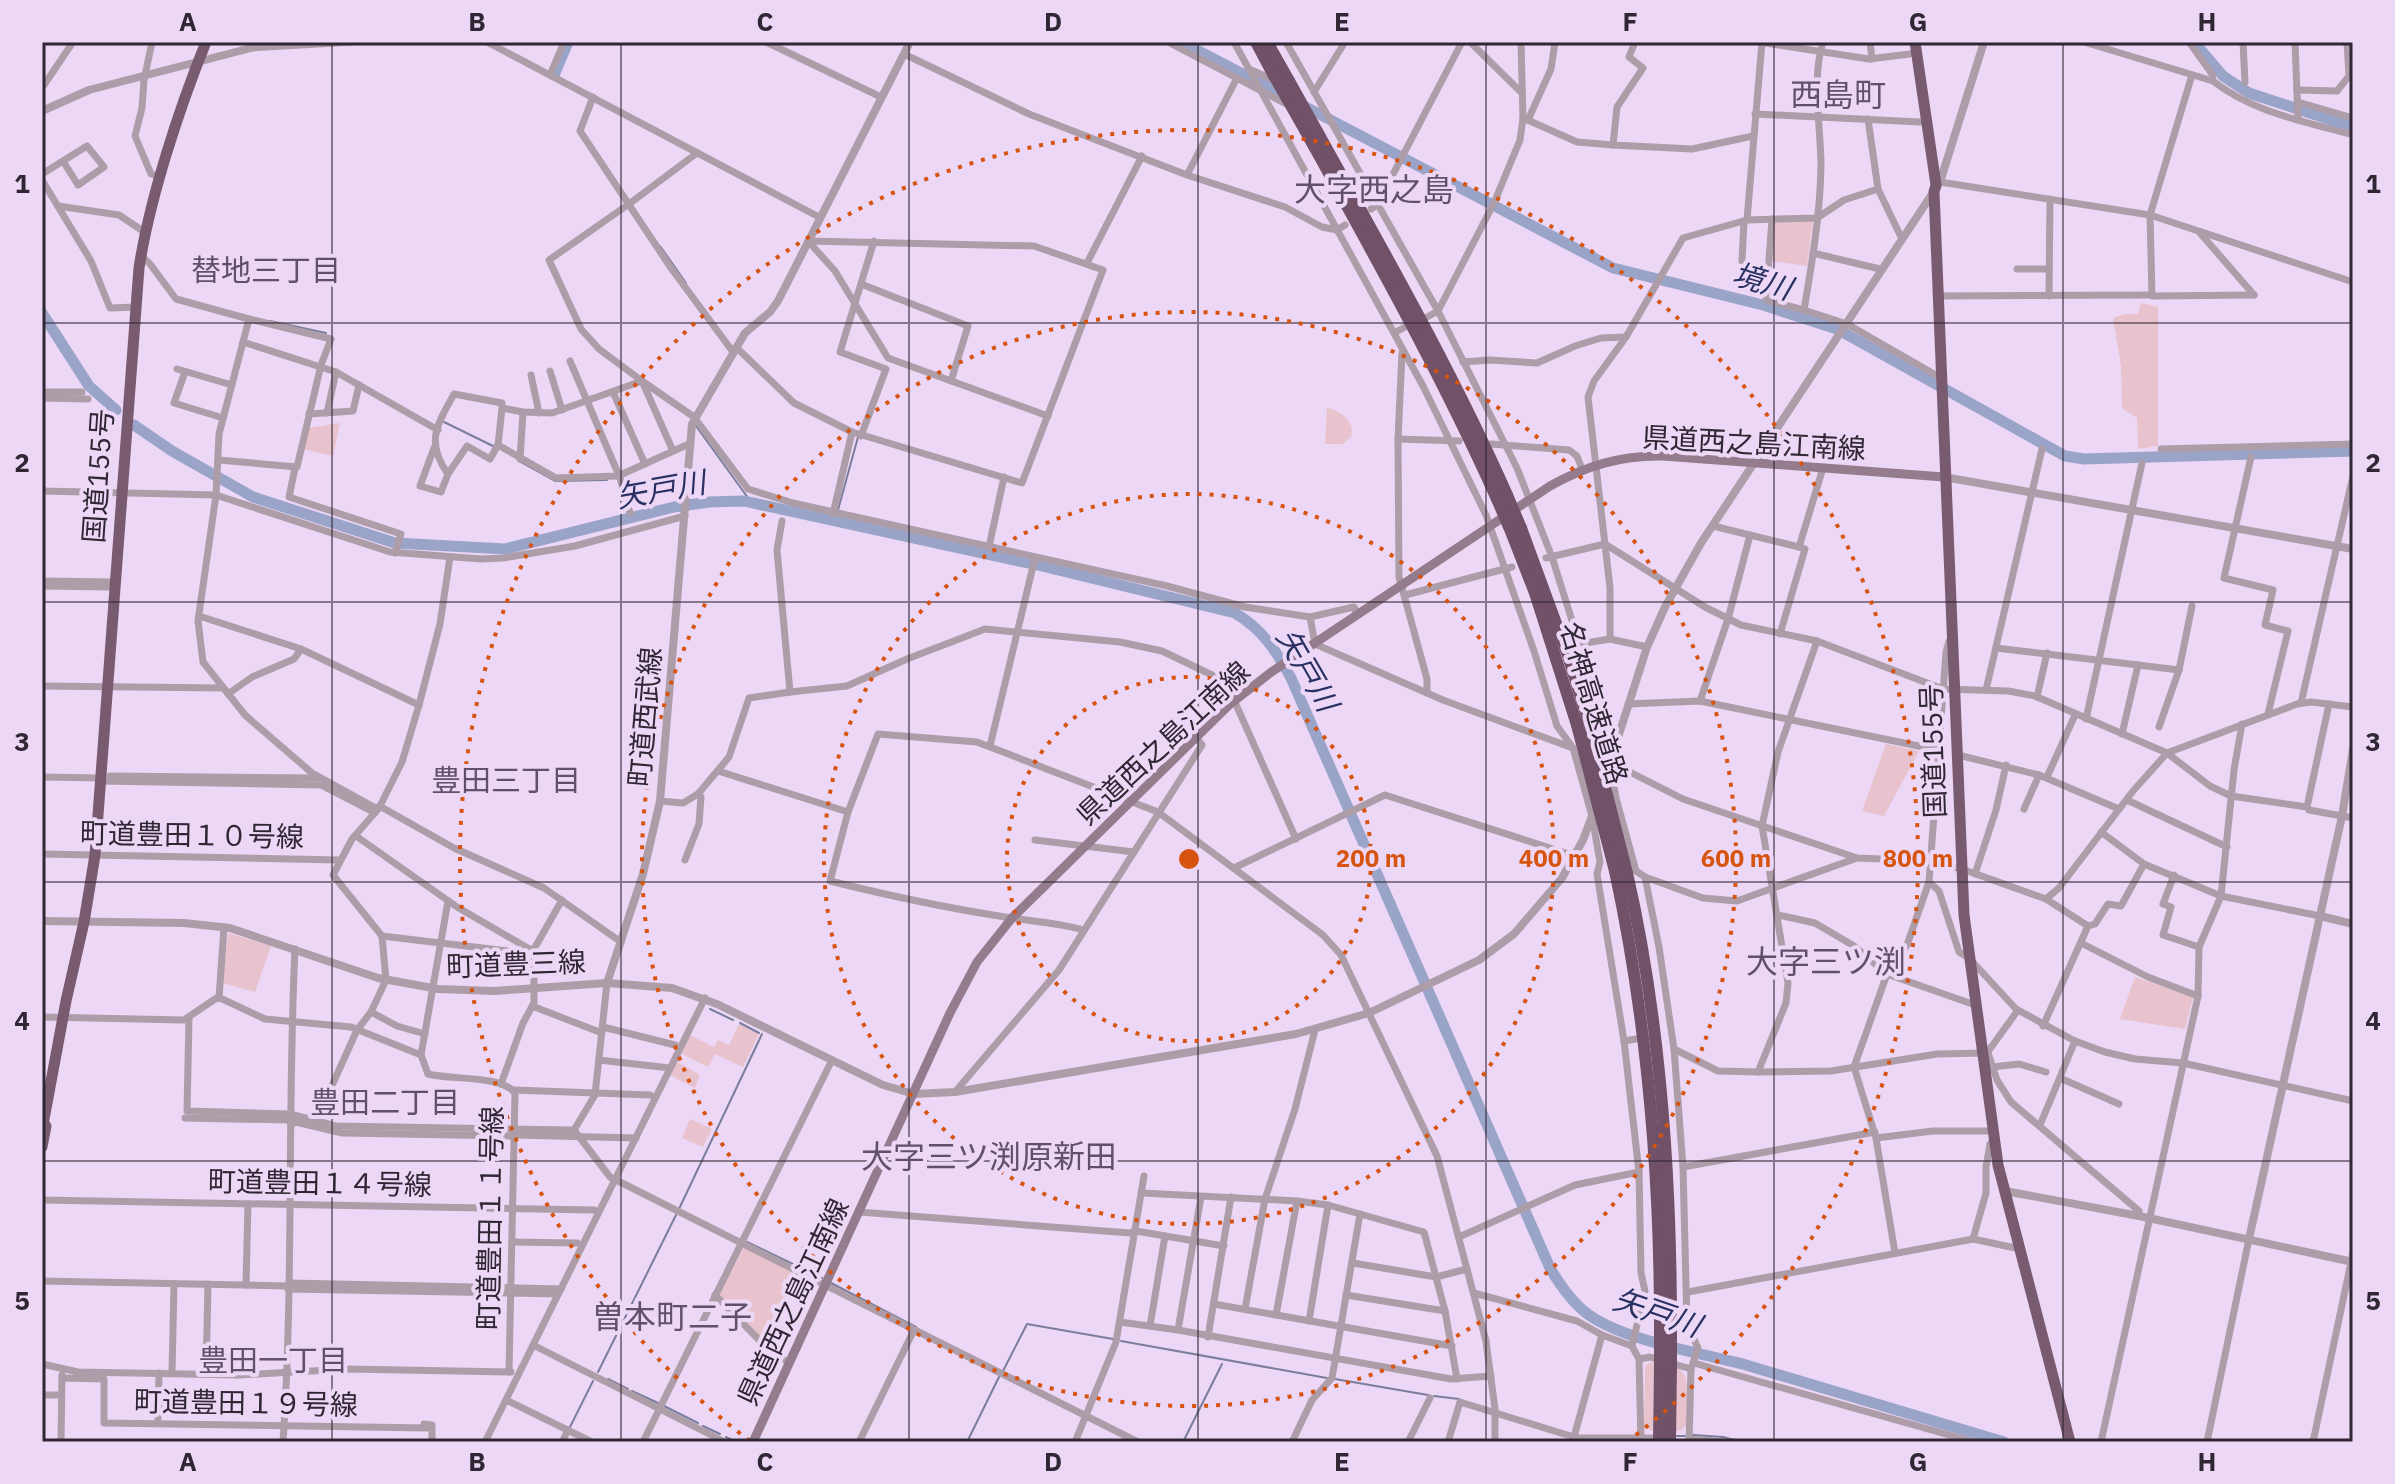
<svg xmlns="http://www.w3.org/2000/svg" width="2395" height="1484" font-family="'IBM Plex Sans','Noto Sans JP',sans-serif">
  <rect width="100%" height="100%" fill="#edd7f6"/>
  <g fill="#e8c3cd">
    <polygon points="1813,220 1807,266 1772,261 1775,221"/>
    <polygon points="2141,303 2158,307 2158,446 2138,449 2137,418 2122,408 2121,366 2113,318 2125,314 2138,314"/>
    <path d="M1327,407C1341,413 1355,419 1351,437L1343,444H1325Z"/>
    <polygon points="340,423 333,456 303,449 308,428"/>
    <polygon points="1886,744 1919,751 1884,816 1862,811"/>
    <polygon points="228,933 271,946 255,992 222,983"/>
    <polygon points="2135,977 2193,997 2185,1029 2120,1019"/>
    <polygon points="739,1024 759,1034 743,1067 715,1054 708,1067 680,1053 689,1035 714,1047 718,1040 729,1045"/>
    <polygon points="676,1061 700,1075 695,1088 669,1075"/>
    <polygon points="690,1119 712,1129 703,1147 682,1138"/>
    <polygon points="744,1247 799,1274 769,1346 719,1296"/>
    <polygon points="1653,1362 1654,1362 1653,1431 1644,1427 1645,1369 1647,1364"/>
    <path d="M1677,1368C1693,1376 1686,1408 1686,1425L1682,1430L1676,1431Z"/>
  </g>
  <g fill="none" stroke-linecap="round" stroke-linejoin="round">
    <g stroke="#7a7e9c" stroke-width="2">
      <polyline points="660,246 686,283"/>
      <polyline points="270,321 326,333"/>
      <polyline points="444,422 493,446"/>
      <polyline points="696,426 751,502"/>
      <polyline points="519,461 555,481 607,480"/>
      <polyline points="838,510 858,437"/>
      <polyline points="710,1009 733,1020"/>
      <polyline points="740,1023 759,1033"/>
      <polyline points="679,1209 762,1034"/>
      <polyline points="747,1242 822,1278"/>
      <polyline points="831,1283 916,1327"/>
      <polyline points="1121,1341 1327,1378"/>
      <polyline points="1003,1371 1027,1324 1113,1339"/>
      <polyline points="598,1372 676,1215"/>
      <polyline points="608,1379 628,1389"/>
      <polyline points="1335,1379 1428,1395"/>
      <polyline points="632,1391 658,1403"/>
      <polyline points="1434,1396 1459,1399"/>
      <polyline points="664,1406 698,1423"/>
      <polyline points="703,1426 720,1434"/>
      <polyline points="570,1427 593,1381"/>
      <polyline points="1693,1435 1723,1437 1742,1442"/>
      <polyline points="1677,1436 1685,1436"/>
      <polyline points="726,1437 736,1442"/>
      <polyline points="967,1442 999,1377"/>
      <polyline points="1183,1442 1222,1364"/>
    </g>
    <g stroke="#9aa4c9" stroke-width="11">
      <polyline points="1181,42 1287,97"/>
      <polyline points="2194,42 2223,76 2249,93 2353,127"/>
      <polyline points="554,75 568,42"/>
      <polyline points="1302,105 1613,268 1763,305 1837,329 2065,456 2084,459 2353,451"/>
      <polyline points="42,313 89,386 116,410"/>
      <path d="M134,425L172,451L253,497L395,543L505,549L674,507L709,502L744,501L1042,566L1235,613C1262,629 1276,650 1291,678L1550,1268C1560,1285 1572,1303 1589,1315C1626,1341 1701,1353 1746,1365C1832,1390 1918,1416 2004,1442"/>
    </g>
    <g stroke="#ad9da8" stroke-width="7">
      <polyline points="152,42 144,80 142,108 135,136 151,174 161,177"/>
      <polyline points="487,42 819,217"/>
      <polyline points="766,42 881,97"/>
      <polyline points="1168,42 1290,106"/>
      <polyline points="1234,42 1423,386 1486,515 1534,651 1557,726 1573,748 1592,816 1600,862 1597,874 1624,1041 1639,1172 1641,1273 1645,1291 1632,1346"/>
      <polyline points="1286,42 1438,311 1517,468 1552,557 1579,643 1593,692 1592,718 1600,743 1610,762 1616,798 1636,871 1645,877 1703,898 1737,901 1857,858"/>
      <polyline points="1470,42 1522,93"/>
      <polyline points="1759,42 1869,59 1910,54"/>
      <path d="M1823,42C1811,81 1821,126 1821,167C1820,215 1812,263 1804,310L1847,324L1941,378"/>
      <polyline points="1870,42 1872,59"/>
      <path d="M2084,42L2213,81C2254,113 2304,121 2353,135"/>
      <polyline points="2189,42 2212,74 2213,81"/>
      <polyline points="2243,42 2245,82"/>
      <polyline points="2295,42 2298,119"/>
      <polyline points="251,48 353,42"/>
      <polyline points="904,54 1029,114 1187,175 1285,207 1322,227 1337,230 1345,225"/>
      <polyline points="1249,69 1274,80"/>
      <polyline points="550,75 564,42"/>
      <polyline points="2192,75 2150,215 2152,296 2254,295"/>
      <polyline points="42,88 73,42"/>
      <polyline points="2297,90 2337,91 2349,76 2347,42"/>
      <polyline points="1314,92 1345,42"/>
      <polyline points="593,97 580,131 671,268 733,352"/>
      <polyline points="2298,102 2353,118"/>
      <polyline points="1755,114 1920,122"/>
      <polyline points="1523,118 1577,142 1613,145 1692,149 1753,136"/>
      <polyline points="1868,119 1878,189 1902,239"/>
      <polyline points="1528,120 1551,69 1555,42"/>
      <polyline points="1613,145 1617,107 1643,68 1629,57 1635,42"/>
      <polyline points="42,174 87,146 104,167 78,185 63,161"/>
      <polyline points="1187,175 1237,78"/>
      <polyline points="42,180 91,261 110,308 135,307"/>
      <polyline points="1940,182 2150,215 2353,282"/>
      <polyline points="58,206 119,215 146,233"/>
      <polyline points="1371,209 1377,205 1462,42"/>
      <polyline points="1772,219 1766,300 1804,310"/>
      <polyline points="1747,220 1762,42"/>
      <polyline points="2200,233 2254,295"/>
      <polyline points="808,241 835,271 888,358 1048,416"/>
      <polyline points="1813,253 1880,269"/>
      <polyline points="142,256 150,264 176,299 249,319 219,434 216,495 198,621 203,662 245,715 312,773 374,807 383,808 454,848 544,888 621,942"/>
      <polyline points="1742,261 1744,221"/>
      <polyline points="1087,263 1142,156"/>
      <polyline points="2017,269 2049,269"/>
      <polyline points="861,284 968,326 951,381"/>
      <polyline points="1938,296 2152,295"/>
      <polyline points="2049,296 2050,199"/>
      <polyline points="1427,317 1438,311 1494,203 1520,140 1523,118 1521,42"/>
      <polyline points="1394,333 1405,327"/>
      <polyline points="243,342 336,372 438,430"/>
      <polyline points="736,347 794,403 852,432 1022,483 1103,270 1034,246 808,241"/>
      <polyline points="1402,353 1398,439 1399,577 1427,679 1427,693"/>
      <polyline points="570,361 620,478 630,513"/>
      <polyline points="1463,362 1490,360 1537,363 1575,346 1601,338 1626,337"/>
      <polyline points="177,369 232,385"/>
      <polyline points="550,371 562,410"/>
      <polyline points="185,372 174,403 223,418"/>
      <polyline points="531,375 539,413"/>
      <polyline points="42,392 82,392"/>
      <polyline points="613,392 645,464"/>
      <polyline points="42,398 88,399"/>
      <path d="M502,408L498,445L490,459L467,446L448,474C425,442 437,425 454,394L502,403V408L523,412L552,413L642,381L694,417L748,489L793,503L1167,586L1245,607L1310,617L1354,607L1357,614"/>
      <polyline points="327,413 336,372"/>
      <polyline points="309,414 353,411 359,385"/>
      <polyline points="861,436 886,369 840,352 874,241"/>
      <polyline points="1398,439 1459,441"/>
      <polyline points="1491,444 1569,450 1577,456 1582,469"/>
      <polyline points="498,445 556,478 618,476 689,444"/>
      <polyline points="434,448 420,486 441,492 448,474"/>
      <polyline points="2161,449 2353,444"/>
      <polyline points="673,451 642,381 599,349 581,329 549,260 629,204 697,153"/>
      <polyline points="2251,457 2224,578 2273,590 2265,625 2288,631 2268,714"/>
      <polyline points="520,459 523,412"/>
      <polyline points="219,460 297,467 321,365 331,339 249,319"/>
      <polyline points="295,468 289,497 401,534 395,553"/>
      <polyline points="42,491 216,495 390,552 481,559 503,558 575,546 685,516"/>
      <polyline points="833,514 852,432"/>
      <polyline points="1713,526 1799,547"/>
      <polyline points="989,547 1004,477"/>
      <polyline points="1546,558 1605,544 1705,607 1741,625 1817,641 1943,689 2008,691 2035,696 2167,753 2210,786 2231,796 2307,807 2309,810 2353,818"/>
      <polyline points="42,581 115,582"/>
      <polyline points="42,586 108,587"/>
      <polyline points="1405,595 1512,567"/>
      <polyline points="199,616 301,649 419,705 402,762 379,808 352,839 333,875 382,936 386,980 371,1012 357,1030 316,1121"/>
      <polyline points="1310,617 1315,644 1443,700 1570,747"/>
      <polyline points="1780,634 1805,549 1799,547 1823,468"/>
      <polyline points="1610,639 1610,588 1588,397 1594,381 1626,337 1683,238 1747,220 1817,218 1844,200 1878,189"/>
      <polyline points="1573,645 1610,639 1647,647"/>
      <polyline points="1996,648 2138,665 2122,734"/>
      <polyline points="2138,665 2179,670 2159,727"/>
      <polyline points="2179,670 2192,606"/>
      <polyline points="42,686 223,688"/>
      <polyline points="1986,690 2042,449"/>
      <polyline points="790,692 847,686 907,659 985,629 1120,642 1162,651 1212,675 1237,697"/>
      <polyline points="228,694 252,677 294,659 301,649"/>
      <polyline points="2037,697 2047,653"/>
      <polyline points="1234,700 1296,839"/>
      <polyline points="1700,701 1728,619 1750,535"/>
      <polyline points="2301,703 2353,476"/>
      <polyline points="1628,704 1700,701 1938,750"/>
      <polyline points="419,705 440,624 450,557"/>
      <polyline points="2086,719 2142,463"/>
      <polyline points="990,746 1035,558"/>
      <polyline points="1958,755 2039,775 2119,809"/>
      <polyline points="1608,761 1683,799 1857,858 1931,861 1962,869 2046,899 2088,926"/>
      <polyline points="718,771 848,812"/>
      <polyline points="110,776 319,778"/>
      <polyline points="42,777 101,778"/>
      <polyline points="2047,777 2075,715"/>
      <polyline points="100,781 321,785 375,813"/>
      <polyline points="2127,800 2227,847"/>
      <polyline points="660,801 683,803 698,794 729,757 749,698 790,692 777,550 782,521"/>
      <polyline points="2307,807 2329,704"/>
      <polyline points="2024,809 2039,775"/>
      <polyline points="2101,832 2144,864 2221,896 2320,916"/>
      <polyline points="356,836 457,907 533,951"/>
      <polyline points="1035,840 1134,852"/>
      <polyline points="42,854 340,860"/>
      <polyline points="685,860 699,824 701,797 698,794"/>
      <polyline points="1234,868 1385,795 1575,856"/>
      <polyline points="1975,874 1996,810 2006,765"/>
      <polyline points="2174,875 2163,904 2171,907 2163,935 2199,947"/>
      <polyline points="1645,877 1659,947 1674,1049 1683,1167 1687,1324 1698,1348 1691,1369 1689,1442"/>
      <polyline points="1929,882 1939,891 1959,952 1969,958 2016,1009 2075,1041 2105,1052 2135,1059 2183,1063 2353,1101"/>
      <polyline points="2046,899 2059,888 2133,791 2167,753 2297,704 2311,702 2353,707"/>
      <polyline points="1778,915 1815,923 1854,946 1887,974 1975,1005"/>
      <path d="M1084,930C1056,922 1027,921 999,916C942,907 886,895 830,881L848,812L878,734L977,742L1158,812L1323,935L1341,955L1437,1156L1486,1341L1495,1409V1442"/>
      <polyline points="382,936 533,954"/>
      <polyline points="2081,943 2148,977 2198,996"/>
      <polyline points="607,983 595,1095 574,1130 610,1177 1138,1442"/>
      <polyline points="219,998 224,927"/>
      <polyline points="532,1006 602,1033"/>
      <polyline points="371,1012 397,1026 425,1034"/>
      <path d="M42,1017L184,1020L218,997L265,1019L351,1027L421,1055L428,1074C450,1080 502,1075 515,1093L509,1372"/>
      <polyline points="189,1019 187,1111 290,1114 336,1126 574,1130"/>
      <polyline points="2043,1026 2088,926 2095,924 2108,904 2121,906 2144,864"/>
      <polyline points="603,1027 675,1045"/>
      <polyline points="1624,1041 1636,1039"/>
      <polyline points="1674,1049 1718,1071 1758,1072 1831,1071 1937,1054 1988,1053 1997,1080 2011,1102 2139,1211 2139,1216"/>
      <polyline points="1987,1053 2018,1010"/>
      <polyline points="421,1055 448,901"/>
      <polyline points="599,1060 670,1068"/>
      <polyline points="1992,1067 2019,1064 2046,1072"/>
      <polyline points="1758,1072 1786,1003 1788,983 1762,826 1778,752 1817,641"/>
      <polyline points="2060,1078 2119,1104"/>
      <polyline points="501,1084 523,1023 534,1003 534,949 562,900"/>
      <polyline points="514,1090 650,1095"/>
      <polyline points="955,1092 1059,970 1202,745 1195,736"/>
      <polyline points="185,1118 288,1120 292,1124 296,1122 342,1133 514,1136"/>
      <polyline points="2040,1125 2075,1041"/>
      <polyline points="514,1135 636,1138"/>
      <polyline points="1876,1138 1933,1131 1993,1131"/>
      <polyline points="1683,1167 1875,1132"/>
      <polyline points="1142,1193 1297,1201 1328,1205 1424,1232 1445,1311 1457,1379"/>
      <polyline points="42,1200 594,1210 598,1212"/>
      <polyline points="859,1212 1130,1233 1136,1231 1224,1246"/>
      <polyline points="1459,1237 1575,1185 1639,1172"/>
      <polyline points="1973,1239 1986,1193 1986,1167 1990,1144 1994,1139"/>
      <polyline points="512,1242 577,1243"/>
      <polyline points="1895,1253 1876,1138 1854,1067 1887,974 1907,945 1929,882 1946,652 1949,641"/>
      <polyline points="1353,1263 1436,1277 1467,1269"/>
      <polyline points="42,1281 288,1286"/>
      <polyline points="289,1283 561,1289"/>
      <polyline points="246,1285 248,1204"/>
      <polyline points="288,1289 558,1294"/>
      <polyline points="1688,1292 1973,1239 2020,1249"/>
      <polyline points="1474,1293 1577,1321 1602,1335 1632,1346 1639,1359 1641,1442"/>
      <polyline points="715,1295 766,1347 789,1363"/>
      <polyline points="1346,1295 1445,1311"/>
      <polyline points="1214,1304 1452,1346"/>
      <polyline points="1245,1309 1265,1199 1295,1109 1315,1030"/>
      <polyline points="1276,1315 1297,1201"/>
      <polyline points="1309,1321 1328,1205"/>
      <polyline points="1120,1322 1178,1330 1451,1379 1491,1376"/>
      <polyline points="1150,1326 1165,1236"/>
      <polyline points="1178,1330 1201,1197"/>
      <polyline points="1208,1337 1231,1197"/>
      <polyline points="533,1345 725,1442"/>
      <polyline points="1639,1359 1650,1357 1691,1369"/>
      <polyline points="1694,1363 1974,1442"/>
      <polyline points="42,1364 78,1372 239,1375 347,1369 511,1372"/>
      <polyline points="172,1373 174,1284"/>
      <polyline points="206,1374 208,1284"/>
      <polyline points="62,1378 104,1379 104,1423 427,1428"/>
      <polyline points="42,1395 61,1395"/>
      <polyline points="506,1400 592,1442"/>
      <polyline points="158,1419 159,1373"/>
      <polyline points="424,1424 432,1425 432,1442"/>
      <polyline points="1574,1437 1602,1335"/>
      <polyline points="1689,1439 1729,1442"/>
      <polyline points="61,1442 62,1375"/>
      <path d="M283,1442C294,1278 287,1113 295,949"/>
      <polyline points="485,1442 705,998"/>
      <polyline points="562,1442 568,1430"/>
      <polyline points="643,1442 832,1060"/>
      <polyline points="859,1442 914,1330"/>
      <polyline points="1075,1442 1116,1342 1144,1176"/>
      <polyline points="1292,1442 1312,1400 1332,1378 1360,1214"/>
      <polyline points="1408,1442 1430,1398"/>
      <polyline points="1448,1442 1460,1402 1577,1438 1652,1438"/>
      <polyline points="2101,1442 2198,996 2199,947 2221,896 2234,770 2242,724"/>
      <polyline points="2207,1442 2249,1239"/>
      <polyline points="2313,1442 2353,1253"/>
    </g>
    <g stroke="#ad9da8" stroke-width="8">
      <polyline points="42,111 89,90 251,48"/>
      <polyline points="1944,477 2353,549"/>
      <polyline points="1605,778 1647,647 1665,607 1701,543 1940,182 1984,42"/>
      <polyline points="2320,916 2353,924"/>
      <polyline points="42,921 184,923 230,928 378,978 438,989 494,991 607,983 672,988 717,1004 883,1085 914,1094 955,1092 1296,1034 1369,1013 1479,960 1514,934 1562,878 1583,840 1597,803"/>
      <polyline points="607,983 643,874 660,801 692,424 745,333 770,312 778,301 910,42"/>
      <polyline points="2005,1191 2139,1216 2353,1262"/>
      <polyline points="2249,1239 2342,816 2353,749"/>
    </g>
    <path stroke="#947c8c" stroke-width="9" d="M753,1442L950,1013L977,962L1012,918L1229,705L1270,673L1550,486C1586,466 1621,455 1663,456L1944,477"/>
    <g stroke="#795b70" stroke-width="11">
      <polyline points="1915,42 1936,185 1934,192 1964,915 1998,1165 2070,1442"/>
      <path d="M42,1130L66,1001L84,922L95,855L139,268C150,197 179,109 206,42"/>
      <polyline points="42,1147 46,1126"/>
    </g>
    <g stroke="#715167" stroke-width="12">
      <polyline points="1256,42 1273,74"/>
      <polyline points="1267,42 1289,81"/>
      <path d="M1305,130C1372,251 1440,372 1497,499"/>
      <path d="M1319,135C1385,254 1452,371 1507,495"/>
      <polyline points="1521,528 1568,656 1587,717"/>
      <polyline points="1512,534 1535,593 1577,725"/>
      <path d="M1615,871C1647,1020 1660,1173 1660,1325"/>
      <path d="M1627,873C1661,1021 1671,1176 1671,1327"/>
      <polyline points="1659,1442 1660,1363"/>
      <polyline points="1670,1442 1671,1367"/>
    </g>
    <g stroke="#715167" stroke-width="12">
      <polyline points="1273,74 1305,130"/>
      <polyline points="1289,81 1319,135"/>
      <polyline points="1507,495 1521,528"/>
      <polyline points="1497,499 1512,534"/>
      <polyline points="1587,717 1627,873"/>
      <polyline points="1577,725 1615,871"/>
      <polyline points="1660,1325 1660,1363"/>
      <polyline points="1671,1327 1671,1367"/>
    </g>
  </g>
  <path fill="none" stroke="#2f2733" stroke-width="2" stroke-opacity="0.55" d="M332,42V1442M621,42V1442M909,42V1442M1198,42V1442M1486,42V1442M1774,42V1442M2063,42V1442M42,323H2353M42,602H2353M42,882H2353M42,1161H2353"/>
  <g fill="none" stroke="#d65410" stroke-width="4" stroke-dasharray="4 8">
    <circle cx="1189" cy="859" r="182"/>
    <circle cx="1189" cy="859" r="365"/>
    <circle cx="1189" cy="859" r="547"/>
    <path d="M750 1441A729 729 0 1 1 1628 1441"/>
  </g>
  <g text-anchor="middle" stroke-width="8" stroke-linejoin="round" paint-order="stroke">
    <g font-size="28" fill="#2f2733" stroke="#edd7f6">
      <text transform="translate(1754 443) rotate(3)" y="10">県道西之島江南線</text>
      <text transform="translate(98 476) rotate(-86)" y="10">国道155号</text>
      <text transform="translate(1594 703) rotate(73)" y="10">名神高速道路</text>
      <text transform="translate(645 717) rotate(-85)" y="10">町道西武線</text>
      <text transform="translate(1163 743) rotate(-43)" y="10">県道西之島江南線</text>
      <text transform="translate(1933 751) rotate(-92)" y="10">国道155号</text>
      <text transform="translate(192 835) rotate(1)" y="10">町道豊田１０号線</text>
      <text transform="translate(516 964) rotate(-2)" y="10">町道豊三線</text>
      <text transform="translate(320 1183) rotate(1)" y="10">町道豊田１４号線</text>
      <text transform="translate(490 1218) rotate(-89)" y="10">町道豊田１１号線</text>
      <text transform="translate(793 1302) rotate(-65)" y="10">県道西之島江南線</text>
      <text transform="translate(246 1403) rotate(1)" y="10">町道豊田１９号線</text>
    </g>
    <g font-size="30" fill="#62506a" stroke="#edd7f6">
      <text x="266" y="281">替地三丁目</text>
      <text x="506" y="791">豊田三丁目</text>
      <text x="385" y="1113">豊田二丁目</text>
      <text x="273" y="1371">豊田一丁目</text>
    </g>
    <g font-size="30" font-style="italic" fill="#283161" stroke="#edd7f6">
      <text transform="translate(1762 282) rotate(16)" y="10">境川</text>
      <text transform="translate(661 490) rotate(-10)" y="10">矢戸川</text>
      <text transform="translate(1307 670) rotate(60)" y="10">矢戸川</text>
      <text transform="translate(1657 1313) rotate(19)" y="10">矢戸川</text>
    </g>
    <g font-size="32" fill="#62506a" stroke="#edd7f6">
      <text x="1838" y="106">西島町</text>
      <text x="1374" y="201">大字西之島</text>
      <text x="1826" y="973">大字三ツ渕</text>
      <text x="989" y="1168">大字三ツ渕原新田</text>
      <text x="672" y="1328">曽本町二子</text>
    </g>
  </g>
  <circle cx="1189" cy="859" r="12" fill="#d65410" stroke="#edd7f6" stroke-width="4"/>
  <g font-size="24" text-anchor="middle" font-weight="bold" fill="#d65410" stroke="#edd7f6" stroke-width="8" stroke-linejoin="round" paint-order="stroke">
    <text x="1371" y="867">200 m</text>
    <text x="1554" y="867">400 m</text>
    <text x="1736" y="867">600 m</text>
    <text x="1918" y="867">800 m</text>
  </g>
  <rect width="2395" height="1484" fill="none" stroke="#edd7f6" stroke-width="88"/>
  <rect x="44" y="44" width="2307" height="1396" fill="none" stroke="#2f2733" stroke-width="3"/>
  <g font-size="26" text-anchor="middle" font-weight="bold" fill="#2f2733">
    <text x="188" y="31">A</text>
    <text x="477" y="31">B</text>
    <text x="765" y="31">C</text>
    <text x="1053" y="31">D</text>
    <text x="1342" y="31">E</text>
    <text x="1630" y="31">F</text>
    <text x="1918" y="31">G</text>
    <text x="2207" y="31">H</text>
    <text x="22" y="193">1</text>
    <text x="2373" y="193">1</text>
    <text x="22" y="472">2</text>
    <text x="2373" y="472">2</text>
    <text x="22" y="751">3</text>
    <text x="2373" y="751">3</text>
    <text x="22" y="1030">4</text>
    <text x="2373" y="1030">4</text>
    <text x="22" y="1310">5</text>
    <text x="2373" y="1310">5</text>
    <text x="188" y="1471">A</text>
    <text x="477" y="1471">B</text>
    <text x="765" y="1471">C</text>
    <text x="1053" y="1471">D</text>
    <text x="1342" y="1471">E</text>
    <text x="1630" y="1471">F</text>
    <text x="1918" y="1471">G</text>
    <text x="2207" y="1471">H</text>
  </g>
</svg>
